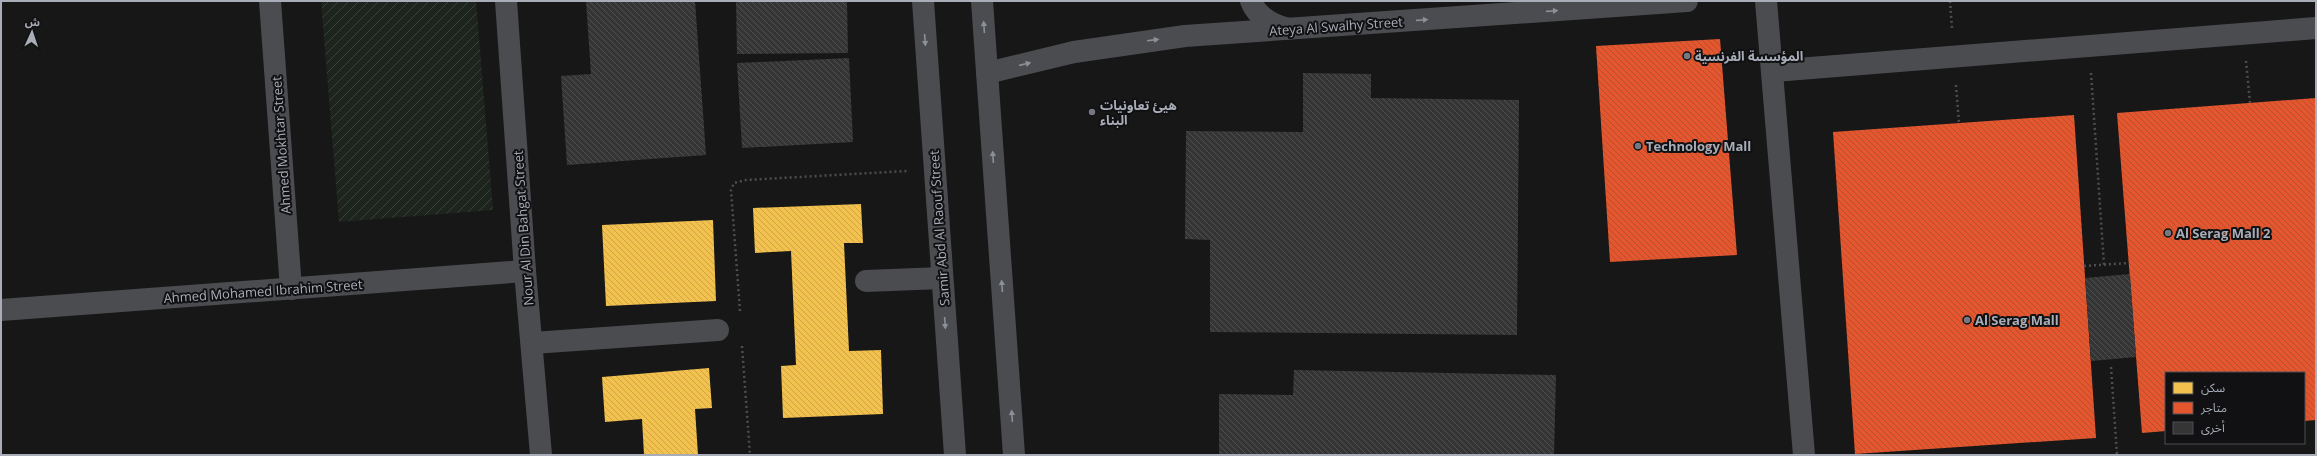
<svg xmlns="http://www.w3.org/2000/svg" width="2317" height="456" font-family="'Open Sans','Noto Sans Arabic',sans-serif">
  <defs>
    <pattern id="garden-furrows" width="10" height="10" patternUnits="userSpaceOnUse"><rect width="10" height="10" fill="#1d241e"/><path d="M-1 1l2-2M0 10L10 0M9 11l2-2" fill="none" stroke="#3b413d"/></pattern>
    <pattern id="homes-back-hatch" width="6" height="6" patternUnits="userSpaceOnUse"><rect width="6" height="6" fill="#f2c14e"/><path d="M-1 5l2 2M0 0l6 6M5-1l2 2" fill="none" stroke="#cca549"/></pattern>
    <pattern id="shops-back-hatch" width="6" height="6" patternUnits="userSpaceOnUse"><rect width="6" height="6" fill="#e4572e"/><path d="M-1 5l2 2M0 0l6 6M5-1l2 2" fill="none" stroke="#b84e30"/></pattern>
    <pattern id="building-back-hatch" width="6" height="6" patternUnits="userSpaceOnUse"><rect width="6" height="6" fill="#353536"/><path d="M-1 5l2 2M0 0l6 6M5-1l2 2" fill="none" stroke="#4f5051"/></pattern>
  </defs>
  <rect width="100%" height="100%" fill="#171717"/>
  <polygon fill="url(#garden-furrows)" points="321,1 476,1 493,210 339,222"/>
  <g fill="url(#homes-back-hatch)">
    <polygon points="861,204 863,243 844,243 849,351 881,350 883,414 783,418 781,366 796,365 791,251 755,253 753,208"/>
    <polygon points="713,220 716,301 606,306 602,225"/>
    <polygon points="709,368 712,408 695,409 698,455 644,455 642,419 605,422 602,377"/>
  </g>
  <g fill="url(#shops-back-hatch)">
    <polygon points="1720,39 1737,255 1610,262 1596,46"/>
    <polygon points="2316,98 2316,420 2304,421 2304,373 2166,373 2166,431 2142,433 2117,113"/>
    <polygon points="2074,115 2096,438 1855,454 1833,132"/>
  </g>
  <g fill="url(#building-back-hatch)">
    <polygon points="586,1 695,1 706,155 567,165 561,76 591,74"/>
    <polygon points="736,1 847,1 848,53 737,54"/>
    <polygon points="849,58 853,142 742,148 737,63"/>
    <polygon points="1303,73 1371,74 1371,98 1519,100 1517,335 1210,332 1210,240 1185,239 1186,131 1303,132"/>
    <polygon points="2130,274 2136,357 2091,361 2085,278"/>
    <polygon points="1294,370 1556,375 1554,455 1219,455 1219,394 1293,395"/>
  </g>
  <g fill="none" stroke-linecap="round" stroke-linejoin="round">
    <g stroke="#4d4e52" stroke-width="2.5" stroke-dasharray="2 3" stroke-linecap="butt">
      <polyline points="1950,1 1952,28"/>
      <polyline points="2246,61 2250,103"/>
      <polyline points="2091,73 2104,265"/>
      <polyline points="1956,85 1959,123"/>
      <polyline points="2084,266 2129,263"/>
      <polyline points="740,311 731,190 734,183 746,180 907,171"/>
      <polyline points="742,346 750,455"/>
      <polyline points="2111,367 2117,455"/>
    </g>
    <g stroke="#4b4c50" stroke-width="22">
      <polyline points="270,1 291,289"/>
      <polyline points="506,1 525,271 541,455"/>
      <polyline points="923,1 955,455"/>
      <polyline points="982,1 1014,455"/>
      <path d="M1251,1C1257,17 1273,25 1288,29"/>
      <polyline points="1766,1 1804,455"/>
      <polyline points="1773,71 2316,28"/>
      <polyline points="987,73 1074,52 1185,36 1687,1"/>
      <polyline points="866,281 942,278"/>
      <polyline points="1,310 525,271"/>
      <polyline points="533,343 718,330"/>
    </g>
  </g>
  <defs><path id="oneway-solid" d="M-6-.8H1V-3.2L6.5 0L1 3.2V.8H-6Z"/></defs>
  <g fill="#8c9099">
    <use href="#oneway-solid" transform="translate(1552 11) rotate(-4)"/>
    <use href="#oneway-solid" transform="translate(1422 20) rotate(-4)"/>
    <use href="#oneway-solid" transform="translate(984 27) rotate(-94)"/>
    <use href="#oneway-solid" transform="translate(925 40) rotate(86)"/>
    <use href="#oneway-solid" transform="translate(1153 40) rotate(-7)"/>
    <use href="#oneway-solid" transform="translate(1025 64) rotate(-13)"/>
    <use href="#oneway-solid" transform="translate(993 157) rotate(-94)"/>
    <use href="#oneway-solid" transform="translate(1002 286) rotate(-94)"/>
    <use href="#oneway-solid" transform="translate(945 323) rotate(86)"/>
    <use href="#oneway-solid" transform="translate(1012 416) rotate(-94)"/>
  </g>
  <g fill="#757880" stroke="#111113" stroke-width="1.5">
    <circle cx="1687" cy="56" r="4"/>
    <circle cx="1092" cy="112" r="4"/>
    <circle cx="1638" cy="146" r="4"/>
    <circle cx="2168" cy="233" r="4"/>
    <circle cx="1967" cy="320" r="4"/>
  </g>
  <g text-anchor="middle" stroke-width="4" stroke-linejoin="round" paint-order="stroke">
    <g font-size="13" fill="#a8adb8" stroke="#111113">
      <text transform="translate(1336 26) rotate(-4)" y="5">Ateya Al Swalhy Street</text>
      <text transform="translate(281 145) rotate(-94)" y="5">Ahmed Mokhtar Street</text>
      <text transform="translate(523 228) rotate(-94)" y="5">Nour Al Din Bahgat Street</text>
      <text transform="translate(939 228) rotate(-94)" y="5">Samir Abd Al Raouf Street</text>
      <text transform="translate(263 291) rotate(-4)" y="5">Ahmed Mohamed Ibrahim Street</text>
    </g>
    <g font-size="13" font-weight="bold" fill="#a8adb8" stroke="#111113" text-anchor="start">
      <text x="1695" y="61">المؤسسة الفرنسية</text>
      <text x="1100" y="110">هيئ تعاونيات<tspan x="1100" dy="15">البناء</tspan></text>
      <text x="1646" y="151">Technology Mall</text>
      <text x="2176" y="238">Al Serag Mall 2</text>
      <text x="1975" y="325">Al Serag Mall</text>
    </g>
  </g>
  <rect width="2317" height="456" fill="none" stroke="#a8adb8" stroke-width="4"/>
  <rect x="2165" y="372" width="140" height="72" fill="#111113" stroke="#4d4f55"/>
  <rect x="2173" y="382" width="20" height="12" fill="#f2c14e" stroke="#4d4f55"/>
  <text x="2201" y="392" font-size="12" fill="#a8adb8">سكن</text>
  <rect x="2173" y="402" width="20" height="12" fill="#e4572e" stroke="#4d4f55"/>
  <text x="2201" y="412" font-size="12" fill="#a8adb8">متاجر</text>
  <rect x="2173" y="422" width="20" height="12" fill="#353536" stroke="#4d4f55"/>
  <text x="2201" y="432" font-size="12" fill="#a8adb8">أخرى</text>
  <g transform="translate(32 32) rotate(3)" stroke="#111113" stroke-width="3" paint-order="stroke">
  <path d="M0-3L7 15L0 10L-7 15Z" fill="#a8adb8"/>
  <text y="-6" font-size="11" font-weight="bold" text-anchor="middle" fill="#a8adb8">ش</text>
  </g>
</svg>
